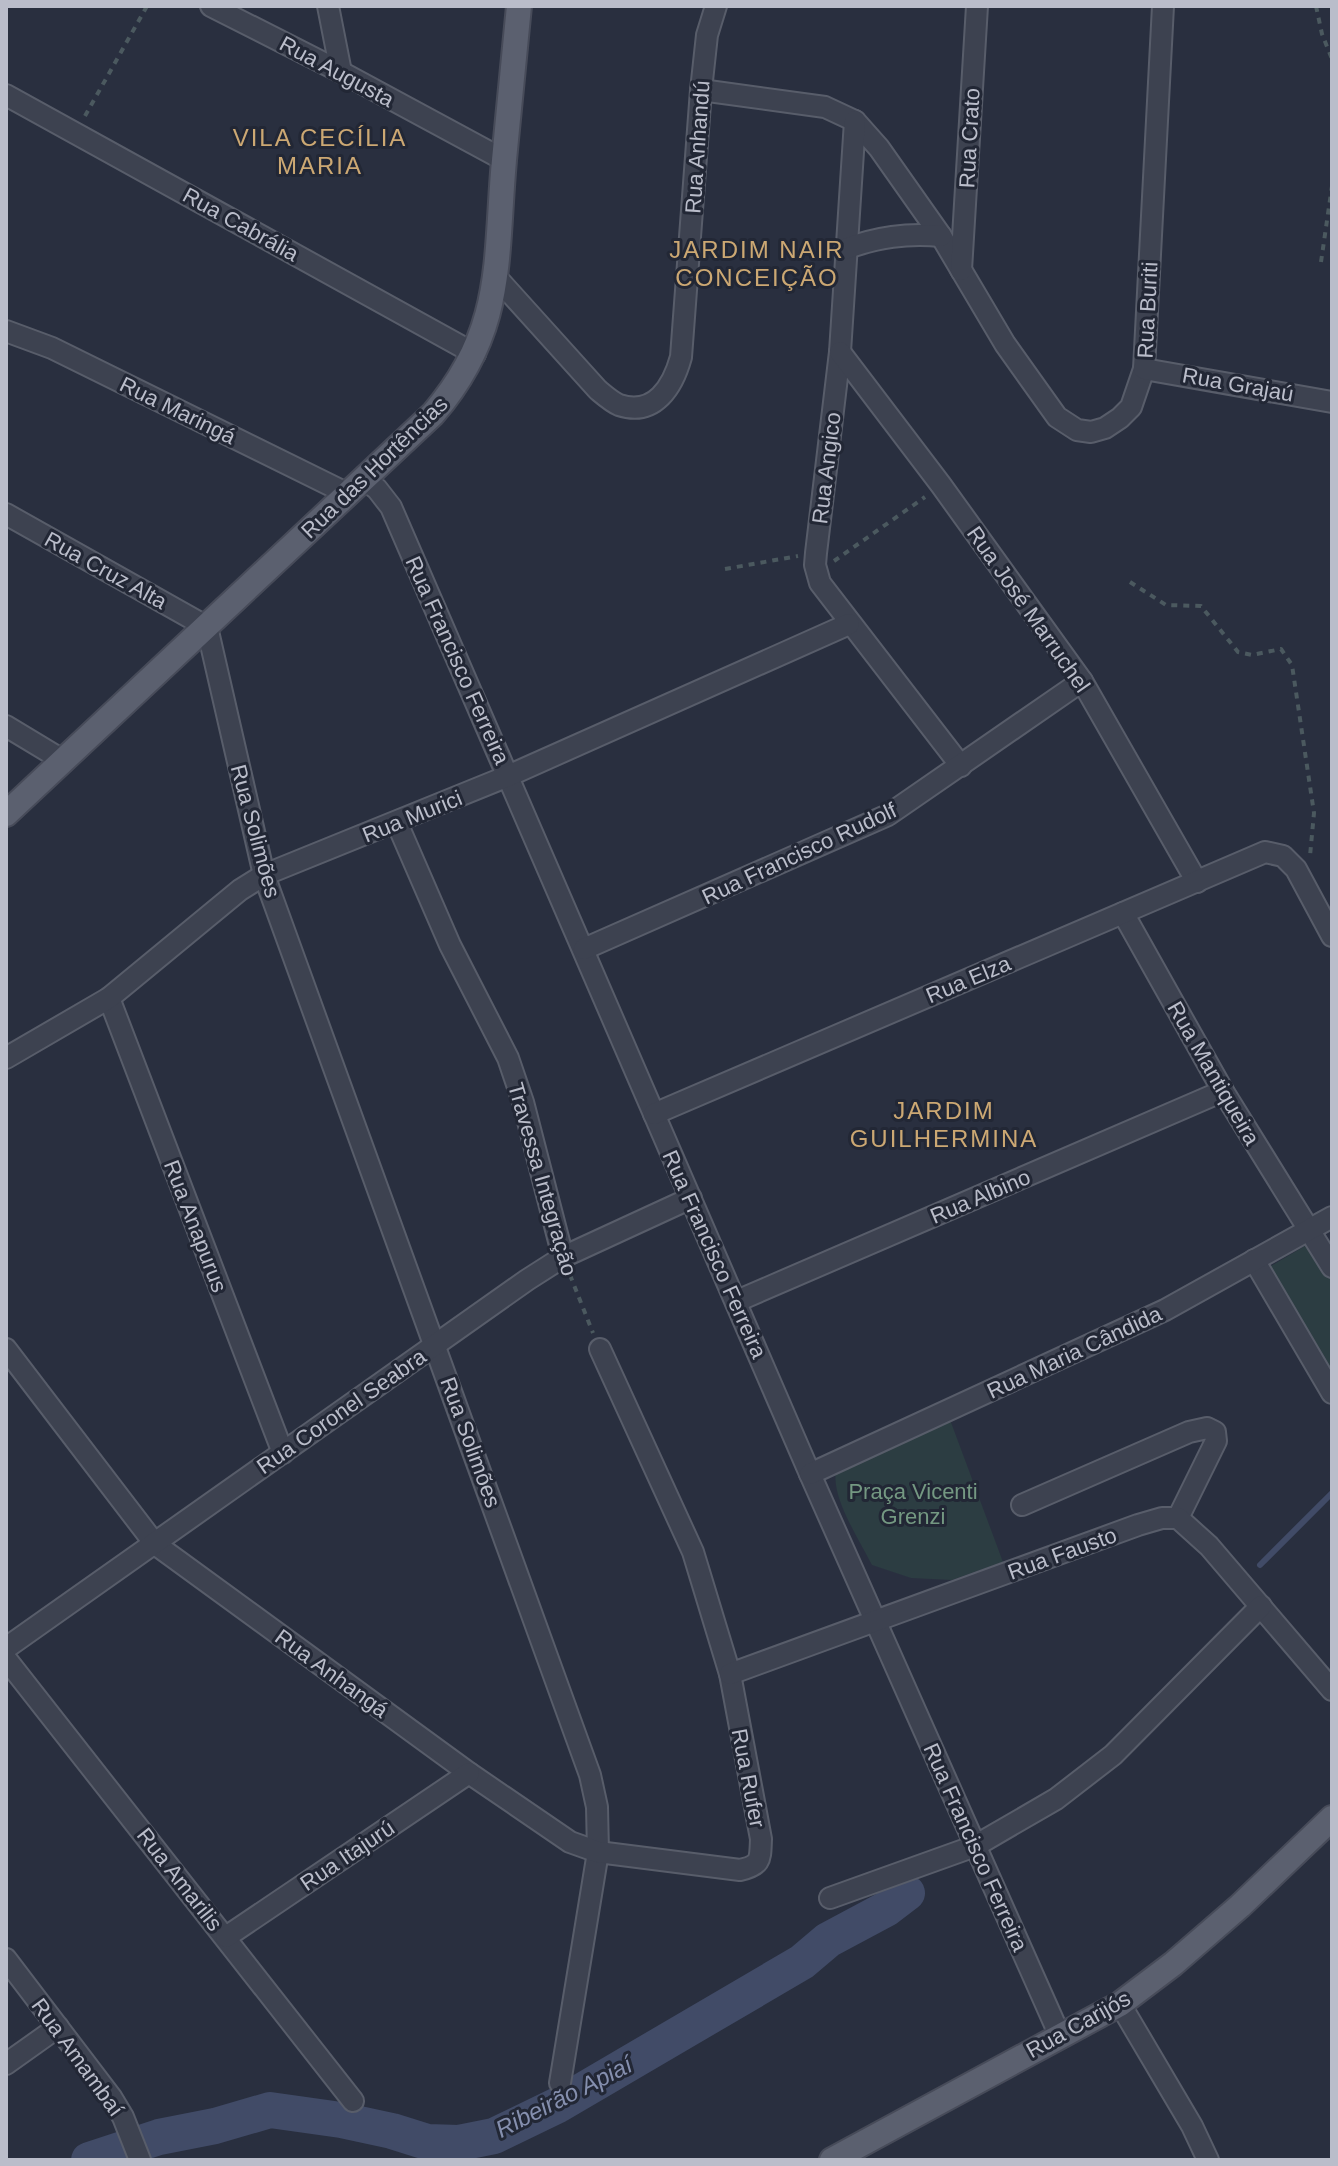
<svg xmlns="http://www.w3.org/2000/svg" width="1338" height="2166" font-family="Arial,sans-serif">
  <rect width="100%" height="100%" fill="#292f3f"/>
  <g fill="#2c3d42">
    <polygon points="1310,1243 1332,1278 1332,1375 1269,1267"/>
    <path d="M949,1417L1003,1562L952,1580L911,1578L872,1565C860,1541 828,1493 837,1468Z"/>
  </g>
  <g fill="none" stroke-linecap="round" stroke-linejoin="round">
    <polyline stroke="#414b67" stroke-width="6" points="1260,1565 1332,1493"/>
    <polyline stroke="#414b67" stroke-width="36" points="89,2160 159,2137 215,2126 270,2110 341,2120 392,2131 427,2142 459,2143 494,2136 558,2105 802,1962 828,1940 886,1909 907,1893"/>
    <defs>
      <g id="minor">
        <polyline points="211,6 341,72 504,160"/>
        <polyline points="328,6 341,72"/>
        <polyline points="701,90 825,107 855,121 879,148 941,236 1005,344 1057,417 1077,430 1091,432 1105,428 1120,418 1131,407 1144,369 1163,6"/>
        <polyline points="6,95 475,354"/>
        <polyline points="855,121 840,352 816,553 815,565 820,583 961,766"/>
        <path d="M845,249C878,237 906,233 941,236"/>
        <polyline points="961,270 977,6"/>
        <path d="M496,277L598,390C604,395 612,402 619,405C655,417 673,386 681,357L701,90L707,35L716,6"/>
        <polyline points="6,331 52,348 348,494"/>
        <polyline points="840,352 941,485 1082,681 1197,882"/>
        <polyline points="1144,369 1332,402"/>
        <polyline points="364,479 377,489 391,507 810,1474 1060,2036"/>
        <polyline points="6,514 207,627 264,875 590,1775 597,1807 598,1852 560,2083"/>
        <polyline points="6,726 64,761"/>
        <polyline points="397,823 450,945 508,1058 523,1102 563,1257"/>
        <polyline points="1123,913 1223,1091 1332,1267"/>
        <polyline points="584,949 888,815 1082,681"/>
        <polyline points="109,998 283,1453"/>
        <polyline points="6,1058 109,998 240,890 264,875 508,776 849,624"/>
        <polyline points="654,1114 1265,852 1283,856 1296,869 1332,936"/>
        <polyline points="1254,1260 1332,1393"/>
        <polyline points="737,1301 1223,1091"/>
        <path d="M6,1349L155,1544L469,1773L570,1842L598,1852L740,1870C762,1865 760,1859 761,1839L730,1674L693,1552L600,1349"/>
        <polyline points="810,1474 1165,1310 1332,1217"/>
        <polyline points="1022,1505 1189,1432 1207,1428 1215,1432 1216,1441 1178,1518"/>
        <polyline points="6,1648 527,1280 563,1257 691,1198"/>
        <polyline points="6,1659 353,2101"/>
        <polyline points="730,1674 1138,1525 1162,1518 1178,1518 1209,1546 1332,1690"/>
        <polyline points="830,1898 975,1846 1056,1799 1113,1755 1261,1606"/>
        <polyline points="226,1937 469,1773"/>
        <polyline points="6,1959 111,2097 123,2117 140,2160"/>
        <polyline points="1120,2004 1192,2126 1208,2160"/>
        <polyline points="6,2064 58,2027"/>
      </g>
      <g id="major">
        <path d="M6,814L433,414C505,330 495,262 504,160C509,108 514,57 519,6"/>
        <polyline points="832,2160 1120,2004 1173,1964 1240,1906 1332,1818"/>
      </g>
    </defs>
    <use href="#minor" stroke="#585d6a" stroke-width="24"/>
    <use href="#major" stroke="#474b59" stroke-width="28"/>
    <g stroke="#4b595f" stroke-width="4" stroke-dasharray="6 6" stroke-linecap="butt">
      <polyline points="1316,6 1322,34 1332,59"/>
      <polyline points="85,116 147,6"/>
      <polyline points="1321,262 1332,186"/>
      <polyline points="834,561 925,497"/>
      <polyline points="725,569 798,556"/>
      <polyline points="1130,582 1166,605 1201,606 1238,652 1252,655 1281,649 1292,665 1314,813 1310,856"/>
      <polyline points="570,1275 593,1333"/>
    </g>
    <use href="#minor" stroke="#3d4250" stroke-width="20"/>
    <use href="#major" stroke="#5b606f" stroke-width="24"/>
  </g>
  <g text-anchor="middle" stroke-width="6" stroke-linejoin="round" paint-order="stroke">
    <g font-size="22" fill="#babdca" stroke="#222735">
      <text transform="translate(337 71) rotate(28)" y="8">Rua Augusta</text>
      <text transform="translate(969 138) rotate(-87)" y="8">Rua Crato</text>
      <text transform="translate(697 147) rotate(-86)" y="8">Rua Anhandú</text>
      <text transform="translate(241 224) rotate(29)" y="8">Rua Cabrália</text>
      <text transform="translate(1147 310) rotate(-87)" y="8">Rua Buriti</text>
      <text transform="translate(1238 384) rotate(10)" y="8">Rua Grajaú</text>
      <text transform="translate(178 410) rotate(26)" y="8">Rua Maringá</text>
      <text transform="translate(374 467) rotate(-44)" y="8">Rua das Hortências</text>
      <text transform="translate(826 468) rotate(-83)" y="8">Rua Angico</text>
      <text transform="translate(106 570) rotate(29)" y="8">Rua Cruz Alta</text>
      <text transform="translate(1029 609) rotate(55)" y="8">Rua José Marruchel</text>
      <text transform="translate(458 660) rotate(66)" y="8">Rua Francisco Ferreira</text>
      <text transform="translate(412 816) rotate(-22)" y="8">Rua Murici</text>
      <text transform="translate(256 831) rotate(75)" y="8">Rua Solimões</text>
      <text transform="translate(799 853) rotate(-25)" y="8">Rua Francisco Rudolf</text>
      <text transform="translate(968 979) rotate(-23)" y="8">Rua Elza</text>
      <text transform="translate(1214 1073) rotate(60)" y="8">Rua Mantiqueira</text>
      <text transform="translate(543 1179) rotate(74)" y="8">Travessa Integração</text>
      <text transform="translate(980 1196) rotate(-23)" y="8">Rua Albino</text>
      <text transform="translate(196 1226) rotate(69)" y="8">Rua Anapurus</text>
      <text transform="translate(715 1254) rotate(66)" y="8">Rua Francisco Ferreira</text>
      <text transform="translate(1074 1352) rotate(-25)" y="8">Rua Maria Cândida</text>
      <text transform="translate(341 1411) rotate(-35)" y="8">Rua Coronel Seabra</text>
      <text transform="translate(471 1442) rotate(70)" y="8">Rua Solimões</text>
      <text transform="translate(1062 1553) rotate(-20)" y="8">Rua Fausto</text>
      <text transform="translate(332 1673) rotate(36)" y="8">Rua Anhangá</text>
      <text transform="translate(749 1778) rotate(79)" y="8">Rua Rufer</text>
      <text transform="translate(976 1847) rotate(66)" y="8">Rua Francisco Ferreira</text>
      <text transform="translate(347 1855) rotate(-34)" y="8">Rua Itajurú</text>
      <text transform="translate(180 1879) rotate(52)" y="8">Rua Amarilis</text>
      <text transform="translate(1078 2024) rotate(-29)" y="8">Rua Carijós</text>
      <text transform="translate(78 2057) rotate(54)" y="8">Rua Amambaí</text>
    </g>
    <g font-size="22" fill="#749882" stroke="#222735">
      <text x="913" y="1499">Praça Vicenti<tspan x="913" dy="25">Grenzi</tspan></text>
    </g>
    <g font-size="24" letter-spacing="2" fill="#cca873" stroke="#222735">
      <text x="320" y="146">VILA CECÍLIA<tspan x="320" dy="28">MARIA</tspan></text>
      <text x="757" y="258">JARDIM NAIR<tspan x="757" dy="28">CONCEIÇÃO</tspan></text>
      <text x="944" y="1119">JARDIM<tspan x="944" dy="28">GUILHERMINA</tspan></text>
    </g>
    <g font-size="24" font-style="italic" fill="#858fae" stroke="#222735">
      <text transform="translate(564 2097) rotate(-27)" y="8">Ribeirão Apiaí</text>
    </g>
  </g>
  <rect width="1338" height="2166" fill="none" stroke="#babdca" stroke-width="16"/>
</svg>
